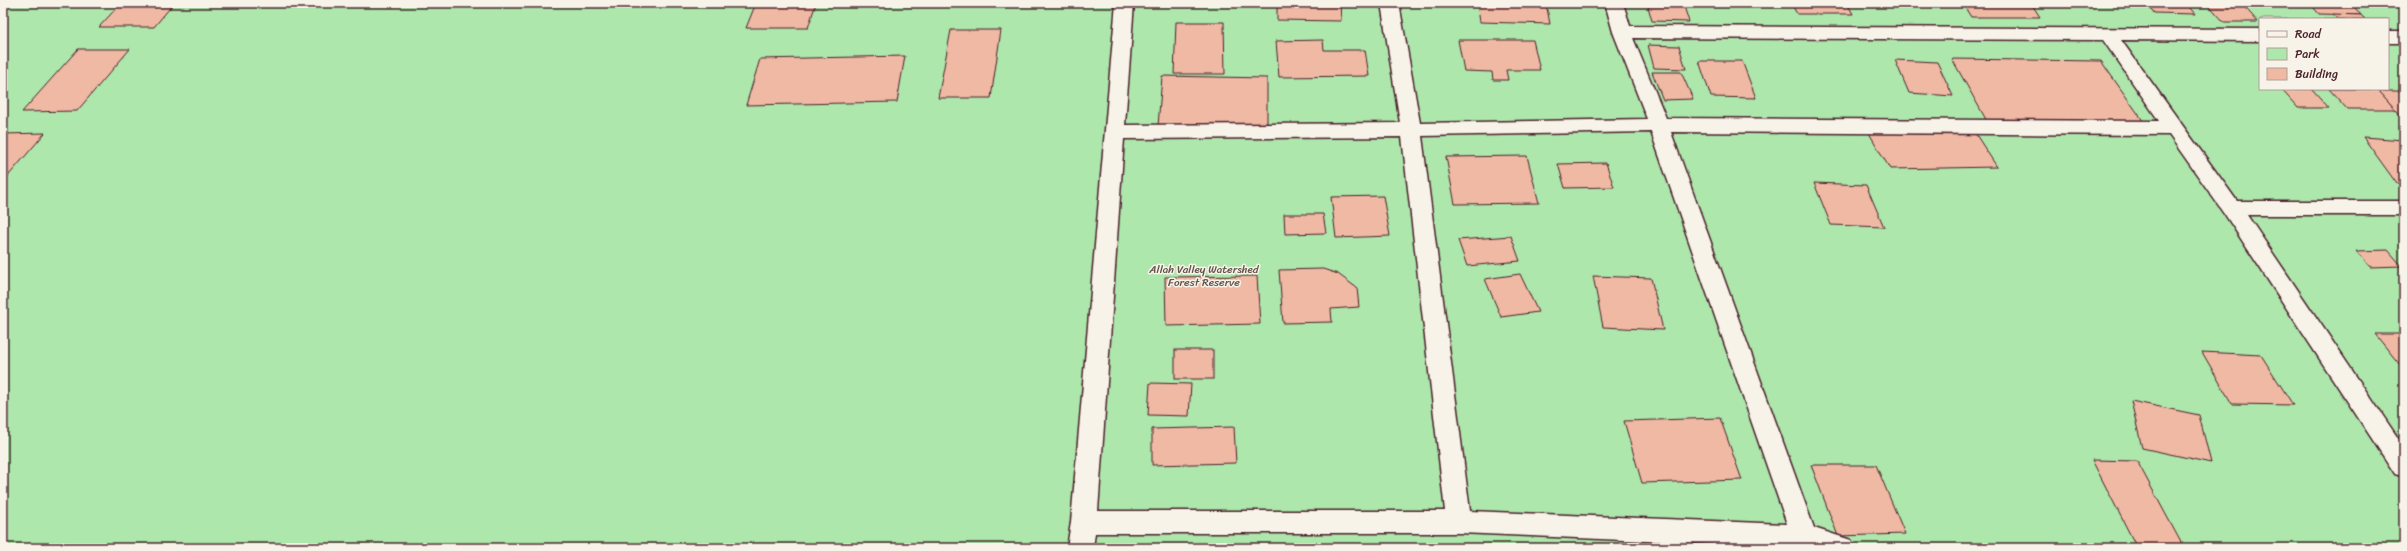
<svg xmlns="http://www.w3.org/2000/svg" width="2407" height="551" font-family="Sriracha,sans-serif">
  <rect width="100%" height="100%" fill="#f5e7da"/>
  <filter id="ink" filterUnits="userSpaceOnUse"><feTurbulence type="fractalNoise" baseFrequency=".025" numOctaves="2"/><feDisplacementMap in="SourceGraphic" scale="8" xChannelSelector="R" yChannelSelector="G"/><feConvolveMatrix kernelMatrix="1 2 1 2 8 2 1 2 1" color-interpolation-filters="sRGB"/></filter>
  <g filter="url(#ink)">
    <path fill="#ade7ac" stroke="#7c836c" fill-rule="evenodd" d="M3,3H2404V548H3ZM2260,19H2388V89H2260Z"/>
    <g fill="#efb9a3" stroke="#4a1f2b">
      <polygon points="121,3 174,3 154,27 99,27"/>
      <polygon points="756,3 816,3 808,28 746,28"/>
      <polygon points="1277,3 1340,3 1341,21 1277,20"/>
      <polygon points="1477,3 1546,3 1550,24 1480,22"/>
      <polygon points="1647,3 1683,3 1689,22 1652,21"/>
      <polygon points="1791,3 1847,3 1853,14 1797,14"/>
      <polygon points="1962,3 2031,3 2040,17 1971,17"/>
      <polygon points="2147,3 2186,3 2195,14 2154,13"/>
      <polygon points="2207,3 2241,3 2258,22 2224,22"/>
      <polygon points="2310,3 2351,3 2361,15 2319,14"/>
      <polygon points="2333,14 2361,15 2365,19 2337,19"/>
      <polygon points="1176,22 1224,22 1225,74 1174,74"/>
      <polygon points="951,30 1001,30 991,98 938,98"/>
      <polygon points="1323,40 1324,50 1365,50 1369,76 1279,77 1276,41"/>
      <polygon points="1458,40 1533,40 1540,70 1506,70 1508,80 1493,80 1492,72 1464,71"/>
      <polygon points="1648,45 1679,46 1686,69 1654,68"/>
      <polygon points="78,49 130,49 77,111 22,112"/>
      <polygon points="905,56 897,102 746,105 760,59"/>
      <polygon points="1952,59 2101,61 2146,125 1988,123"/>
      <polygon points="1895,60 1937,62 1953,96 1909,93"/>
      <polygon points="1699,61 1742,61 1756,98 1711,97"/>
      <polygon points="1652,72 1681,72 1693,99 1663,100"/>
      <polygon points="1162,76 1267,78 1267,127 1158,126"/>
      <polygon points="2281,89 2312,89 2329,108 2298,108"/>
      <polygon points="2329,89 2378,89 2395,109 2347,109"/>
      <polygon points="2379,91 2404,91 2404,119"/>
      <polygon points="1973,130 1997,167 1890,169 1869,133"/>
      <polygon points="45,133 3,182 3,134"/>
      <polygon points="2363,137 2404,140 2404,185 2397,184"/>
      <polygon points="1527,156 1539,203 1455,204 1446,157"/>
      <polygon points="1606,163 1614,187 1565,188 1558,164"/>
      <polygon points="1814,183 1866,185 1884,227 1831,225"/>
      <polygon points="1383,196 1390,236 1336,238 1331,197"/>
      <polygon points="1284,214 1323,214 1326,233 1285,234"/>
      <polygon points="1511,236 1520,261 1467,266 1458,240"/>
      <polygon points="2388,250 2402,266 2370,267 2356,251"/>
      <polygon points="1323,269 1338,274 1357,288 1359,307 1331,309 1332,322 1283,323 1279,270"/>
      <polygon points="1520,274 1538,312 1501,317 1485,279"/>
      <polygon points="1257,276 1260,324 1166,326 1165,277"/>
      <polygon points="1593,276 1651,278 1663,330 1603,327"/>
      <polygon points="2375,334 2404,334 2404,370"/>
      <rect x="1175" y="350" width="38" height="29"/>
      <polygon points="2202,352 2261,355 2293,405 2232,404"/>
      <polygon points="1150,383 1191,384 1189,416 1148,415"/>
      <polygon points="2131,401 2199,415 2211,463 2142,448"/>
      <polygon points="1720,418 1742,480 1642,483 1624,421"/>
      <polygon points="1234,427 1236,463 1152,465 1152,429"/>
      <polygon points="2092,460 2137,461 2184,548 2137,548"/>
      <polygon points="1811,465 1876,465 1905,534 1838,536"/>
    </g>
    <g fill="none" stroke-linecap="round" stroke-linejoin="round">
      <defs>
        <g id="minor">
          <path d="M1116,3H1134L1125,125L1400,123L1381,3H1399L1420,123L1647,119L1613,32L1605,3H1623L1630,26L2260,29V41L2121,40L2237,201H2404V215H2247L2404,447V477L2395,474L2224,213L2169,135L1671,132L1814,528L1851,540L1855,548H1806L1459,533H1095L1093,548H1067L1071,522ZM1633,38L2103,40L2159,121L1666,118ZM1651,132L1787,524L1470,511L1422,136ZM1402,137L1445,511H1098L1124,139Z"/>
          <rect x="2388" y="31" width="16" height="12"/>
        </g>
      </defs>
      <use href="#minor" stroke="#4a1f2b" stroke-width="3"/>
      <use href="#minor" fill="#f7f3e8" fill-rule="evenodd"/>
    </g>
  </g>
  <g text-anchor="middle" stroke-width="3" stroke-linejoin="round" paint-order="stroke">
    <g font-size="11" fill="#63514b" stroke="#f7f3e8">
      <text x="1204" y="273">Allah Valley Watershed<tspan x="1204" dy="13">Forest Reserve</tspan></text>
    </g>
  </g>
  <rect width="2407" height="551" fill="none" stroke="#f7f3e8" stroke-width="16"/>
  <rect x="8" y="8" width="2391" height="535" fill="none" stroke="#4a1f2b" stroke-width="1.5" filter="url(#ink)"/>
  <rect x="2259" y="18" width="130" height="72" fill="#f7f3e8" stroke="#b29e9c"/>
  <rect x="2267" y="31" width="20" height="6" fill="#f7f3e8" stroke="#b29e9c"/>
  <text x="2295" y="38" font-size="12" fill="#4a1f2b">Road</text>
  <rect x="2267" y="48" width="20" height="12" fill="#ade7ac" stroke="#b29e9c"/>
  <text x="2295" y="58" font-size="12" fill="#4a1f2b">Park</text>
  <rect x="2267" y="68" width="20" height="12" fill="#efb9a3" stroke="#b29e9c"/>
  <text x="2295" y="78" font-size="12" fill="#4a1f2b">Building</text>
</svg>
